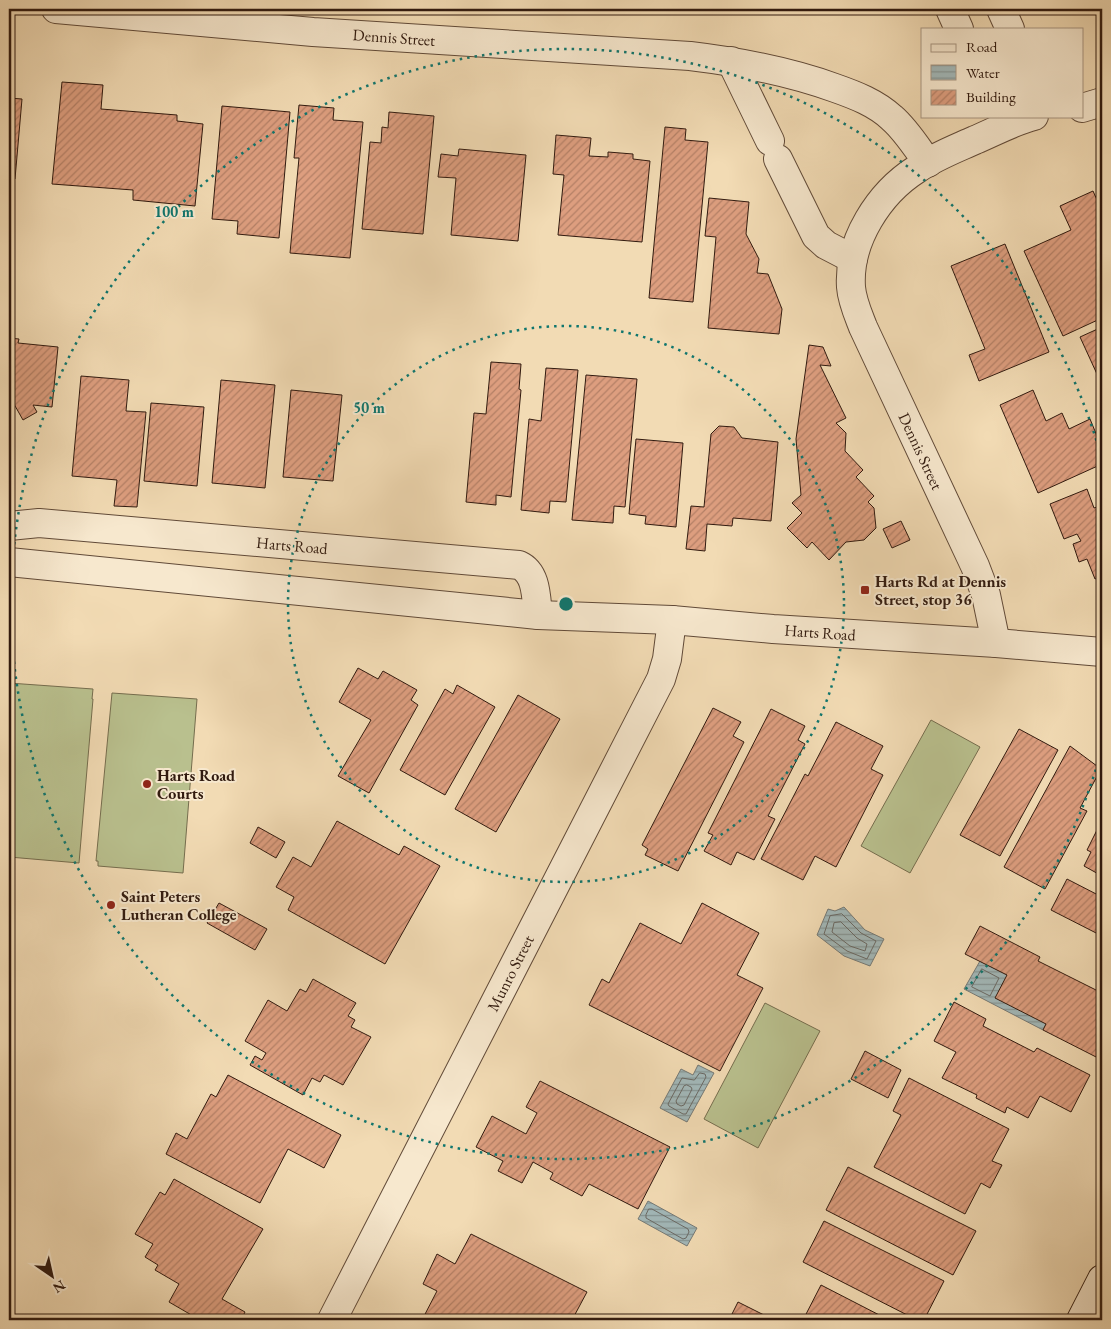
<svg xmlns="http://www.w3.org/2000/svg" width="1111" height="1329" font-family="'EB Garamond',serif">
  <defs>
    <pattern id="water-rules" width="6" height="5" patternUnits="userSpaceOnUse" patternTransform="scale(1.25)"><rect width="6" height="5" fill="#a2b8b9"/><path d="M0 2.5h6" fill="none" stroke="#859595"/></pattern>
    <pattern id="building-hatch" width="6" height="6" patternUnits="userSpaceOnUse" patternTransform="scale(1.25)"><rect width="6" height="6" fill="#dd9e7f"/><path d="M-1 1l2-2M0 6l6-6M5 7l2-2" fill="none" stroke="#b48066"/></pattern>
  </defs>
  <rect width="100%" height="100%" fill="#f2dbb4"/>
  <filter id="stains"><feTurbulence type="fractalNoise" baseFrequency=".004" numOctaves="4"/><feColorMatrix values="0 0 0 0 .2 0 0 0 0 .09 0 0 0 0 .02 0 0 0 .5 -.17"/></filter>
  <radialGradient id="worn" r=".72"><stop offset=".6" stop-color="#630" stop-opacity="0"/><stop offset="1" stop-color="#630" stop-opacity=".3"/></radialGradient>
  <g fill="#b9c08e" stroke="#756d4e">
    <polygon points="9,683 93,689 92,699 93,699 79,863 9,857"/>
    <polygon points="112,693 197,699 183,873 98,866 98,861 96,861"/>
    <polygon points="931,720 980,747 910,873 861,846"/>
    <polygon points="765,1003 820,1031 758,1148 704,1119"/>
  </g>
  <g fill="url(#water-rules)" stroke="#757975">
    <polygon points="844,907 865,930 884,939 870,966 844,956 817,935 828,909 835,911"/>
    <polygon points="980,961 1007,975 1046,1024 1043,1030 964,989"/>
    <polygon points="698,1065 714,1073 687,1122 660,1108 681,1069 693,1075"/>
    <polygon points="648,1201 697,1228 687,1246 638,1219"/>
  </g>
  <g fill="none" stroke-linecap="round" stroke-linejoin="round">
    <g stroke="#6a6964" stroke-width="1">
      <polygon points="842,914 861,933 876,941 867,959 847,951 824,934 830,916"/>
      <polygon points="841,922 857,938 867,944 865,951 850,946 832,932 834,923"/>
      <polygon points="982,969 999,978 990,996 972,987"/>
      <polygon points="700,1073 705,1074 706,1077 686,1114 683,1114 669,1106 668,1104 682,1078 694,1080"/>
      <polygon points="687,1085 691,1087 692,1089 684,1105 681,1106 677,1104 676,1101 684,1086"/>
      <polygon points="649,1209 652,1209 688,1229 689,1232 686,1238 683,1239 646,1218 646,1215"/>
    </g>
  </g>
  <g fill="url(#building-hatch)" stroke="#311a0f">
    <polygon points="62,82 103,85 101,109 177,115 177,121 203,124 195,206 133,200 133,190 52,184"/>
    <polygon points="9,98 22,99 15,179 9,179"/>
    <polygon points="299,105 334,108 333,120 363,122 350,258 290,253 299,158 294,158"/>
    <polygon points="222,106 290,112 279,238 237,234 238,221 212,219"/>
    <polygon points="389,112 434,116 423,234 362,229 370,142 381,143 382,127 388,128"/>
    <polygon points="665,127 686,129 685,140 708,142 693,302 649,298"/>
    <polygon points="556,135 591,138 589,156 608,157 608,152 633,154 633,159 650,161 642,242 558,235 564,175 553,174"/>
    <polygon points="459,149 526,155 518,241 451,235 456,178 438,177 441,154 458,156"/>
    <polygon points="1093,191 1102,211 1102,318 1063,336 1024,251 1071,230 1060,206"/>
    <polygon points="709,198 749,202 746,234 759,259 757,273 768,274 782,309 779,334 708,328 716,237 705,236"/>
    <polygon points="1005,244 1049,352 979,381 969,355 985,349 951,266"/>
    <polygon points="1102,327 1102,385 1080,337"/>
    <polygon points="9,338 19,339 18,343 58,347 52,407 33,405 37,412 23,420 10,397 9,410"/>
    <polygon points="809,345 823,347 831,366 820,365 846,418 836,423 846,433 845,451 863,470 856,477 874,496 868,502 874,508 876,528 864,540 846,542 829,560 812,542 807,548 787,528 802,513 792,503 801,495 796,439"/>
    <polygon points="491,362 521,364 519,389 521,390 511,497 496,495 496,505 466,502 474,413 486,414"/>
    <polygon points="546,368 578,370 566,502 550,501 549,513 521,510 529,419 541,421"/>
    <polygon points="586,375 637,379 625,507 614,506 613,523 572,520"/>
    <polygon points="81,376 129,380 126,411 146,412 137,507 114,506 117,480 72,476"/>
    <polygon points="221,380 275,385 265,488 212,483"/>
    <polygon points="291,390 342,395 333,481 283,477"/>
    <polygon points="1033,390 1046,421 1062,413 1069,429 1090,419 1102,448 1102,464 1038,493 1000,405"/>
    <polygon points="151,403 204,407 197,486 144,481"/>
    <polygon points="719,426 734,427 742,438 778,442 771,521 733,518 732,526 707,524 705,551 686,549 691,506 704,507 711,434"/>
    <polygon points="636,439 683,443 676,527 645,524 646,516 629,514"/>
    <polygon points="1087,489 1094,508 1102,505 1102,576 1095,579 1087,559 1079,562 1073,544 1081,541 1077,534 1064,539 1050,504"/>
    <polygon points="901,521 910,540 892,548 883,529"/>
    <polygon points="358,668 378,679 383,671 417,690 411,700 418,705 369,793 338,776 371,720 339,702"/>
    <polygon points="457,685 495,707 445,795 400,770 445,689 453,694"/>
    <polygon points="518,695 560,719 496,832 455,809"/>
    <polygon points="713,708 741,722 733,736 744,742 678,871 645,855 648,849 642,845"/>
    <polygon points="771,709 805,726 798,740 805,744 768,816 775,819 754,860 737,852 731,865 704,851 713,835 708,833"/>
    <polygon points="836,722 883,746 871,769 883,775 836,867 815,856 803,880 761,859 805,774 808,776"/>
    <polygon points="1019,729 1058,750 1000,856 960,835"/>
    <polygon points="1070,746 1101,769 1080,808 1087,811 1045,889 1004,867"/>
    <polygon points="337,821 399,855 404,846 440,866 385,964 288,910 294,897 276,887 293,857 311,867"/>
    <polygon points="1100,824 1102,825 1102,876 1084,866 1091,852 1087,850"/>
    <polygon points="258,827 285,842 276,858 250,843"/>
    <polygon points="1067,879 1102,897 1102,936 1051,910"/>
    <polygon points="219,903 267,929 255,950 207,923"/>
    <polygon points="702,903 759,933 737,975 763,988 720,1071 589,1005 602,979 609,983 640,923 681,944"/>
    <polygon points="980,926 1040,957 1038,961 1102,993 1102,1060 1043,1030 1046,1024 995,998 1007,975 965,954"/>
    <polygon points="313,979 356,1003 348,1016 355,1020 351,1027 371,1037 343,1085 324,1075 320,1082 312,1078 303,1095 250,1065 255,1056 262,1060 266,1053 245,1041 268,1000 287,1011 300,989 306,992"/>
    <polygon points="954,1002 986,1019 983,1026 1034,1052 1037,1048 1090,1075 1071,1112 1040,1096 1028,1118 1007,1107 1005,1113 976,1098 977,1095 942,1078 956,1052 934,1041"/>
    <polygon points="865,1051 901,1070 888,1098 851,1079"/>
    <polygon points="228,1075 341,1135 324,1168 288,1149 260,1203 166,1154 176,1133 187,1139 211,1094 216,1097"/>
    <polygon points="909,1078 1009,1129 992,1161 1002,1165 990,1188 981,1183 965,1214 874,1167 901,1115 893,1111"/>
    <polygon points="540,1081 670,1147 638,1209 589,1184 582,1196 550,1179 553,1173 533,1162 522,1183 498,1171 503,1161 476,1147 492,1116 526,1134 537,1113 526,1107"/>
    <polygon points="848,1167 976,1231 953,1275 826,1210"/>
    <polygon points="174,1179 263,1229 222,1299 245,1312 241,1320 200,1320 169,1302 179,1284 155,1270 158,1265 145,1257 153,1244 135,1234 160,1192 165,1195"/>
    <polygon points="824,1221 944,1281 924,1320 917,1320 803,1262"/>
    <polygon points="471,1234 587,1292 572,1320 422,1320 437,1291 423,1284 437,1254 455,1264"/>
    <polygon points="821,1285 889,1320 803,1320"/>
    <polygon points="738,1302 774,1320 729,1320"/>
  </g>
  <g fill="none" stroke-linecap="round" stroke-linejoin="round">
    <defs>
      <g id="minor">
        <path d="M56,9L313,32L690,56C740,62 788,71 835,88C855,95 876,103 892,118C906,130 917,148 928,163"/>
        <polyline points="950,9 959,29"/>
        <polyline points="1001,9 1010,29"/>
        <polyline points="731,61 770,141"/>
        <polyline points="1082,108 1102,102"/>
        <polyline points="778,159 816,236 826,245 853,259"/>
        <path d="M9,526L39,523L519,565C537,573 536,598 538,615"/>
        <path d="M996,643L986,595L975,566L863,327C858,314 852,301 851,287C848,241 879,193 917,169C934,157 955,149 975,140C994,132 1014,121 1034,116"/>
        <polyline points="332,1320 661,679 667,659 672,620"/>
      </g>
      <polyline id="tertiary" points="9,562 538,615 672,620 773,629 996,643 1102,652"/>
      <polyline id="secondary" points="1081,1320 1102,1279"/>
    </defs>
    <use href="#minor" stroke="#614a38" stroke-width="30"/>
    <use href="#tertiary" stroke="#614a38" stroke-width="30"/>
    <use href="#secondary" stroke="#311a0f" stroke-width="30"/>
    <use href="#minor" stroke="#f7e8ce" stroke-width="28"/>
    <use href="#tertiary" stroke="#f7e8ce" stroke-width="28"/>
    <use href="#secondary" stroke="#f7e8ce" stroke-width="28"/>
  </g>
  <g fill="none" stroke="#0f766e" stroke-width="2.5" stroke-dasharray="2.5 5">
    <circle cx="566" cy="604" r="278"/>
    <path d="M1102 748A555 555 0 1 1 1102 460"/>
  </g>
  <g fill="#8f2418" stroke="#f7e8ce" stroke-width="2">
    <rect x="860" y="585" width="10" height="10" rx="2.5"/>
    <circle cx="147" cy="784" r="5"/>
    <circle cx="111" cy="905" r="5"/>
  </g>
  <g text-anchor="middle" stroke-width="4" stroke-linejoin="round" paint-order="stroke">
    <g font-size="16" fill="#311a0f" stroke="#f7e8ce">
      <text transform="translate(394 37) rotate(4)" y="6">Dennis Street</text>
      <text transform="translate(921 451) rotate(65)" y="6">Dennis Street</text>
      <text transform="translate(292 545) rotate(5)" y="6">Harts Road</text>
      <text transform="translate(820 632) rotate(4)" y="6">Harts Road</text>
      <text transform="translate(510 973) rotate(-63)" y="6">Munro Street</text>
    </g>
    <g font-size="16" font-weight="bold" fill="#311a0f" stroke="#f7e8ce" text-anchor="start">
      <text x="875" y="587">Harts Rd at Dennis<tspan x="875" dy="18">Street, stop 36</tspan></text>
      <text x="157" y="781">Harts Road<tspan x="157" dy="18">Courts</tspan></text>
      <text x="121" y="902">Saint Peters<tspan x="121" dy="18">Lutheran College</tspan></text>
    </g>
  </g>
  <circle cx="566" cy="604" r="8" fill="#0f766e" stroke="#f7e8ce" stroke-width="2.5"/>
  <g font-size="15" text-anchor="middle" font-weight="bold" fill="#0f766e" stroke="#f7e8ce" stroke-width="4" stroke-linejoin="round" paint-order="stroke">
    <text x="174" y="217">100 m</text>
    <text x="369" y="413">50 m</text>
  </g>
  <rect width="1111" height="1329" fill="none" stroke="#f2dbb4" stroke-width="30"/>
  <rect x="10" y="10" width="1091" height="1309" fill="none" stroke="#311a0f" stroke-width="2.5"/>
  <rect x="15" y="15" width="1081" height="1299" fill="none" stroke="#311a0f"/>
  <rect x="921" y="28" width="162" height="90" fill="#f7e8ce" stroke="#a89682"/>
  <rect x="931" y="44" width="25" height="8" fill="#f7e8ce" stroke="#a89682"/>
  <text x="966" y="52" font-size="15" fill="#311a0f">Road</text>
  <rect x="931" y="65" width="25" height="15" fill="url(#water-rules)" stroke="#a89682"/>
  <text x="966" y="78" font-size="15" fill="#311a0f">Water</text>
  <rect x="931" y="90" width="25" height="15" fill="url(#building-hatch)" stroke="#a89682"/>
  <text x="966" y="102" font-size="15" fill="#311a0f">Building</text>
  <g transform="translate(52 1276) rotate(146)" stroke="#f7e8ce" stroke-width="4" paint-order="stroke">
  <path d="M0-4L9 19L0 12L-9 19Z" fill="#311a0f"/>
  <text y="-8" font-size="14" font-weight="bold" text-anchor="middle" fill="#311a0f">N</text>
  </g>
  <rect width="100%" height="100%" filter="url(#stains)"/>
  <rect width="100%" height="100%" fill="url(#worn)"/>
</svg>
